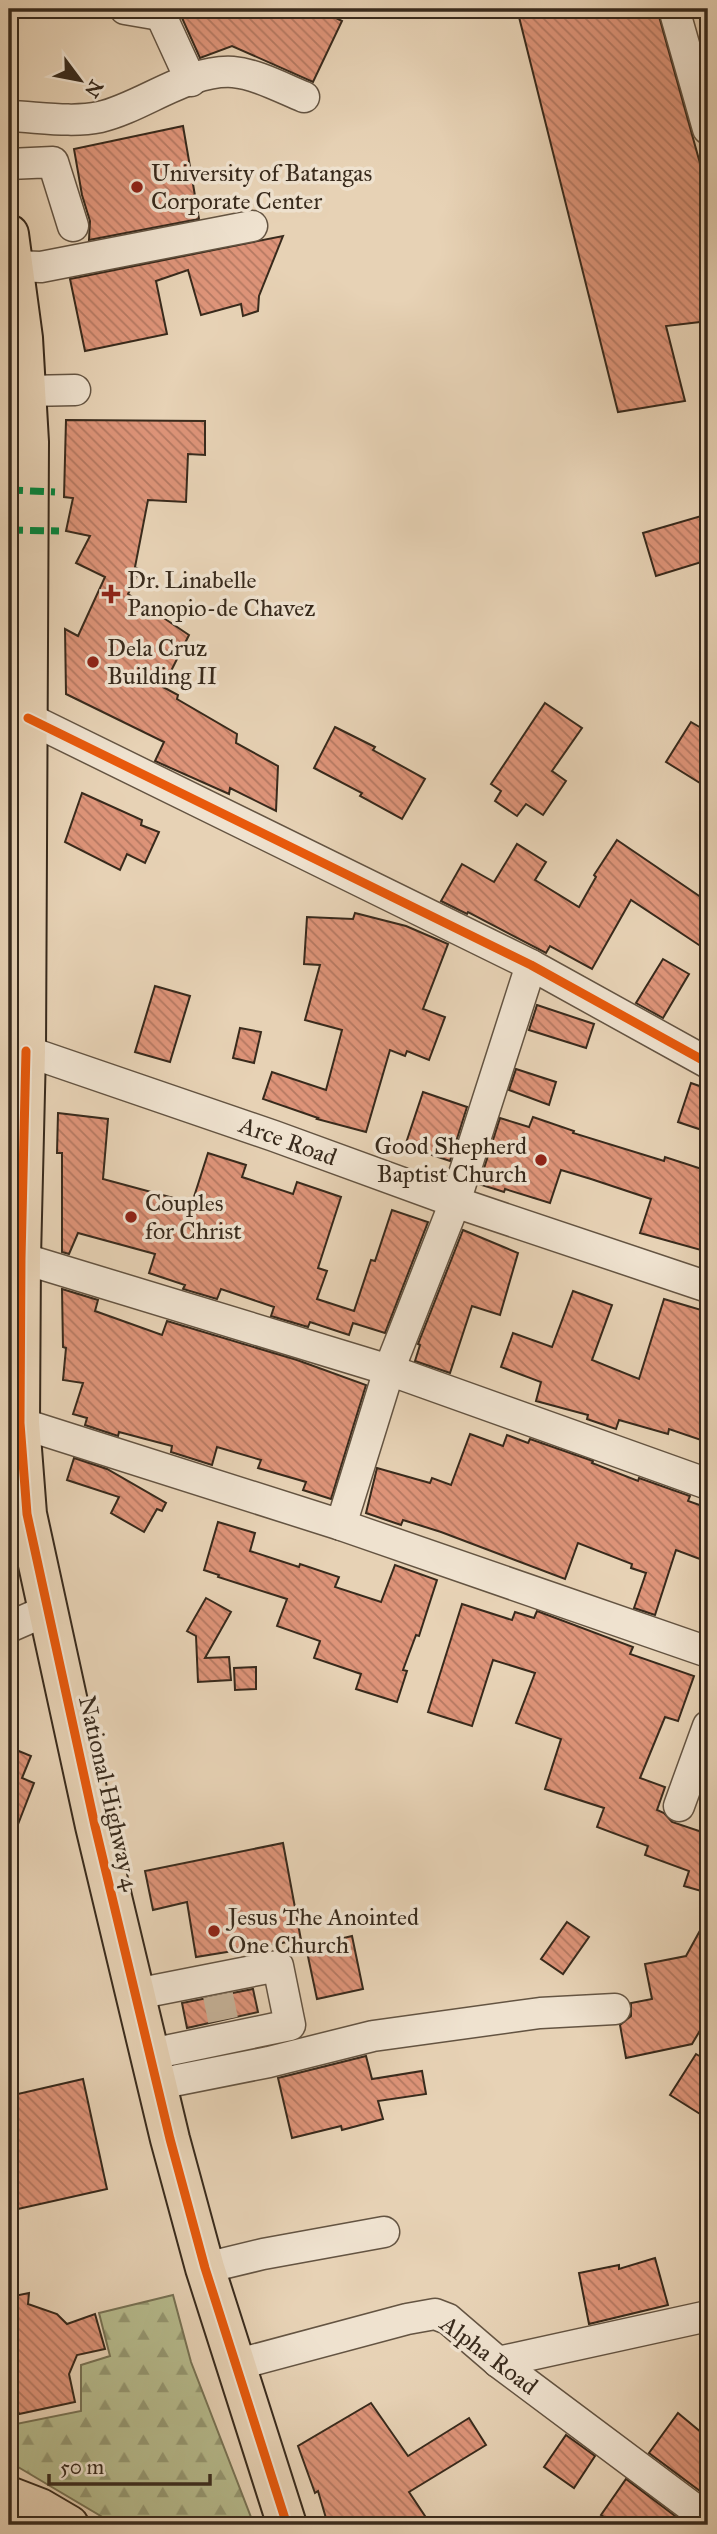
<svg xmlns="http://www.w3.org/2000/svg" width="717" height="2534" font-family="'IM FELL Great Primer',serif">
  <defs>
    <pattern id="forest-firs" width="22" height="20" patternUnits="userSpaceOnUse" patternTransform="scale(1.75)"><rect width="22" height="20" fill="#b6bb8d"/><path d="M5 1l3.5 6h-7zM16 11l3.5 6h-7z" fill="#959872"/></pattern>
    <pattern id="building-back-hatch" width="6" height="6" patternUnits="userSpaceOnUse" patternTransform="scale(1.75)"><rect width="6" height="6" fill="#de9479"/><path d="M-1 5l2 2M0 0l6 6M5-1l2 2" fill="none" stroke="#b57962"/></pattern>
  </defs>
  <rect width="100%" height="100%" fill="#e7d2b5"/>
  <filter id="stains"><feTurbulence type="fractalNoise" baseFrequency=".00286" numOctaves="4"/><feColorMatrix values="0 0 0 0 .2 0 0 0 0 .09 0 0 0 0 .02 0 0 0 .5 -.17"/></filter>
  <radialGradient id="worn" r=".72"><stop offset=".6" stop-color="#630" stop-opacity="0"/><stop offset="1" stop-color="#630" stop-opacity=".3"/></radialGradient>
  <polygon fill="url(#forest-firs)" stroke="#777254" stroke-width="2" points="173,2295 191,2362 254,2525 116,2525 13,2464 11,2425 81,2411 81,2365 110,2356 99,2313"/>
  <g fill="url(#building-back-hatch)" stroke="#382a1c" stroke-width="2">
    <polygon points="178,9 318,9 342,21 313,82 232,46 200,58"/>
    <polygon points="517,9 657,9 708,192 708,321 666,326 685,401 618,412"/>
    <polygon points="183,126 199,219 89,240 90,221 82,195 74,149"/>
    <polygon points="283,236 259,296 258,311 243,316 241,304 201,315 188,270 156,281 167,334 85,351 70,279"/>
    <polygon points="66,420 205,421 205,455 188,454 186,502 148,500 135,567 140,570 128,594 189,635 163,687 178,695 177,699 237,734 236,743 278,766 276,811 230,788 229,794 155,761 164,742 66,694 65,629 78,636 105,577 76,563 90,536 66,531 73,498 64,497"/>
    <polygon points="708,514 708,560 656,576 643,533"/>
    <polygon points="545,703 582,728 552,771 566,781 543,815 526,804 517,816 495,801 501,791 491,784"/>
    <polygon points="691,722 708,732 708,788 666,762"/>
    <polygon points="335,727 375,747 373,750 425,779 402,819 360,796 362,793 314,768"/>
    <polygon points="82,793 142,820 141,825 159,832 145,863 127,854 120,870 65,842"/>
    <polygon points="617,840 708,902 708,951 631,900 592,969 550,946 546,953 468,912 467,914 441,901 462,864 494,882 517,844 546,862 535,880 579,907 596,877 594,875"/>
    <polygon points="355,913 406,926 448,944 423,1009 445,1017 429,1060 407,1051 405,1056 390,1050 366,1132 317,1119 318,1118 263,1099 272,1072 326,1090 342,1030 305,1020 320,965 304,964 307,917 353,919"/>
    <polygon points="663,959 689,974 663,1018 636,1003"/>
    <polygon points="155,986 190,996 170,1062 135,1052"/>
    <polygon points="537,1005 594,1024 586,1048 529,1030"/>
    <polygon points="240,1028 261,1032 254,1063 233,1058"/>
    <polygon points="516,1069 556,1082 549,1105 509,1090"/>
    <polygon points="691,1083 708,1089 708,1132 678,1122"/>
    <polygon points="423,1092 467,1107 450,1161 405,1146"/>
    <polygon points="58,1113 108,1119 103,1179 192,1203 208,1153 246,1165 242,1177 293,1194 297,1182 341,1197 318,1268 327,1271 317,1299 354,1311 371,1260 375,1261 392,1210 428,1222 385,1333 353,1323 349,1335 310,1322 308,1327 271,1316 274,1307 221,1289 217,1299 183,1289 185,1285 149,1273 155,1254 78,1233 69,1254 62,1252 62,1153 57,1153"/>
    <polygon points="533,1117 574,1131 573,1133 664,1161 665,1157 708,1171 708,1252 640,1233 651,1199 591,1179 561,1170 550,1203 505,1189 504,1192 479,1184 500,1118 529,1127"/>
    <polygon points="463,1230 518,1253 500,1315 472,1306 450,1373 415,1361 420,1345 418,1344"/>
    <polygon points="62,1289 98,1300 95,1311 162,1335 167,1321 297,1360 366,1385 331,1499 303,1490 306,1482 258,1468 261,1460 217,1447 212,1465 171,1452 172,1446 119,1432 118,1436 85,1425 87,1418 73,1414 83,1383 63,1380 66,1348 63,1347"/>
    <polygon points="573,1291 612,1305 592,1360 639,1379 664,1299 708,1312 708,1418 701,1440 669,1429 668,1434 619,1420 616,1429 587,1419 588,1415 536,1401 541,1382 501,1367 513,1333 552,1347"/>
    <polygon points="470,1434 503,1446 507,1435 528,1443 530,1439 593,1461 592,1463 638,1481 639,1478 690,1496 688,1501 708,1508 708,1562 676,1550 655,1615 634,1608 646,1573 631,1568 632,1564 578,1543 565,1579 441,1532 403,1520 401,1525 366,1513 377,1468 430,1483 432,1478 451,1485"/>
    <polygon points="74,1458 107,1469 166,1503 162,1511 157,1509 144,1532 111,1513 119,1497 67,1480"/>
    <polygon points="218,1522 255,1533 250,1551 299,1567 300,1564 339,1577 335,1587 381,1602 395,1565 437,1580 419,1636 416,1635 403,1670 407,1671 397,1702 356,1689 361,1674 314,1658 320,1641 277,1626 287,1599 218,1577 219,1575 204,1570"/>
    <polygon points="206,1598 231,1612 205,1658 229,1657 231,1680 198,1682 196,1636 187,1631"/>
    <polygon points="462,1604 512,1620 515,1612 534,1618 537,1611 633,1647 630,1654 694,1676 678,1721 665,1717 640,1778 665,1787 657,1810 664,1813 672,1822 708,1834 708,1893 684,1886 689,1871 645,1855 648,1846 597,1827 604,1808 545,1789 561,1739 516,1723 535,1673 493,1660 472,1726 428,1712"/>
    <polygon points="256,1667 256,1689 235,1690 234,1668"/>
    <polygon points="9,1747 31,1756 22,1778 34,1783 10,1845"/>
    <polygon points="283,1843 301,1940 196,1957 187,1902 153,1910 145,1871"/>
    <polygon points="708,1916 708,1984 701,1998 708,2002 708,2017 692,2044 626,2058 620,2025 631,2016 631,2003 652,1999 645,1964 686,1956"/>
    <polygon points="567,1922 589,1937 563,1974 541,1959"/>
    <polygon points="352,1936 363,1989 317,1999 306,1947"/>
    <polygon points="253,1989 258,2012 187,2028 182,2003"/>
    <polygon points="696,2054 708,2061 708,2119 670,2095"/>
    <polygon points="366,2056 372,2079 422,2071 426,2094 378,2101 383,2119 342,2130 341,2126 292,2138 278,2078"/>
    <polygon points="83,2079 107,2189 9,2211 9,2096"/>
    <polygon points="655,2258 668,2305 589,2324 579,2273 619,2265 619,2269"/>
    <polygon points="29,2293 28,2304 57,2314 67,2324 95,2314 105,2349 77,2355 69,2374 75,2402 19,2414 9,2388 9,2297"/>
    <polygon points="371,2403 408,2456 469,2418 486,2445 409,2492 431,2525 328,2525 318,2491 315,2493 298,2446"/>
    <polygon points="678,2413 708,2438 708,2497 649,2453"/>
    <polygon points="566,2435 595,2456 574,2488 544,2467"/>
    <polygon points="626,2479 687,2525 616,2525 601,2515"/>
  </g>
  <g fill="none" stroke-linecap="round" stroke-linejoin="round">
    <polyline stroke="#c4b096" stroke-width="30" stroke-dasharray="30 15" stroke-linecap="butt" points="218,1995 223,2020"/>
    <defs>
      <g id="minor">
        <polyline points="125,9 160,15"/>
        <polyline points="158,9 191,81"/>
        <polyline points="674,9 708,129"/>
        <path d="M9,116C38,117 72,123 100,117C143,107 188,69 233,72C256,74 282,88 304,97"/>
        <polyline points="9,164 53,162 73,226"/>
        <polyline points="14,266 41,267 252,226"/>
        <polyline points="26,391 75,390"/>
        <polyline points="28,718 531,965 708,1063"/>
        <polyline points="9,1057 26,1051 274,1136 455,1202 708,1287"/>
        <polyline points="21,1258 389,1370 708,1484"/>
        <polyline points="20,1423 341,1525 708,1652"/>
        <polyline points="341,1525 389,1370 455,1202 531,965"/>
        <polyline points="9,1627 48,1610"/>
        <polyline points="679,1806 708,1726"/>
        <polyline points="136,1994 278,1966 290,2025 151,2054"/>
        <polyline points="158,2084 269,2062 373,2036 540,2013 615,2009"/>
        <polyline points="205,2268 263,2254 384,2232"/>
        <polyline points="498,2362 708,2316"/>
        <polyline points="235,2365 407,2319 435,2314 448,2319 498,2362 708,2519"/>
      </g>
      <g id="major">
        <polyline points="9,234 23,338 29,442 26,1051 21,1258 20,1423 27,1514 95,1826 170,2139 205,2268 287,2525"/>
        <polyline points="9,2496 40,2508 69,2525"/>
      </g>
    </defs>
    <use href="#minor" stroke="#645442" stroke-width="33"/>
    <use href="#major" stroke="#382a1c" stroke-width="42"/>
    <use href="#minor" stroke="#efe2cf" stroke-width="30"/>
    <use href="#major" stroke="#e7d2b5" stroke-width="38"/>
    <g stroke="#00873e" stroke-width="7" stroke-dasharray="14 7" stroke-linecap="butt">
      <polyline points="125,9 160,15"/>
      <polyline points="9,490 55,492"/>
      <polyline points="9,530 59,531"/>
    </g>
    <defs>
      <g id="cycleway">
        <polyline points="28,718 531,965 708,1063"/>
        <polyline points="26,1051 21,1258 20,1423 27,1514 95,1826 170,2139 205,2268 287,2525"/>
      </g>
    </defs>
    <use href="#cycleway" stroke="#efe2cf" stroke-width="13"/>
    <use href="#cycleway" stroke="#e8590c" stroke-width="9"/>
  </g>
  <g fill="#8f2418" stroke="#efe2cf" stroke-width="2.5">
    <circle cx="137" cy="187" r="7"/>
    <path d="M107.5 583.5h7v7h7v7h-7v7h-7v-7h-7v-7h7z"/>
    <circle cx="93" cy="662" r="7"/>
    <circle cx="541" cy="1160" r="7"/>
    <circle cx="131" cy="1217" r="7"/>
    <circle cx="214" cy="1931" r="7"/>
  </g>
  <g text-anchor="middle" stroke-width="7" stroke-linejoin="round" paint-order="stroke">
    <g font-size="24" fill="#382a1c" stroke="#efe2cf" text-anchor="start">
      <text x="151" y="181">University of Batangas<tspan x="151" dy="28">Corporate Center</tspan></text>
      <text x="127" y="588">Dr. Linabelle<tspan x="127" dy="28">Panopio-de Chavez</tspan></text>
      <text x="107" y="656">Dela Cruz<tspan x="107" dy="28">Building II</tspan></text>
      <text x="527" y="1154" text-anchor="end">Good Shepherd<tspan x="527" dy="28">Baptist Church</tspan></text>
      <text x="145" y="1211">Couples<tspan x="145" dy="28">for Christ</tspan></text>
      <text x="228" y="1925">Jesus The Anointed<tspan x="228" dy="28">One Church</tspan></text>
    </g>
    <g font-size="24" fill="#382a1c" stroke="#efe2cf">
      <text transform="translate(288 1141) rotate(20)" y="8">Arce Road</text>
      <text transform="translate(109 1793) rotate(77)" y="8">National Highway 4</text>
      <text transform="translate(489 2355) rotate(37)" y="8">Alpha Road</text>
    </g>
  </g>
  <rect width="717" height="2534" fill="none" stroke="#e7d2b5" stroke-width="35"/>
  <rect x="10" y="10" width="696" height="2513" fill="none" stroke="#382a1c" stroke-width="3.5"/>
  <rect x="18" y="18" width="682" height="2499" fill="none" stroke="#382a1c" stroke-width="2"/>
  <g transform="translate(80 80) rotate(122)" stroke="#efe2cf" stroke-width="5" paint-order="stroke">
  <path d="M0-5L12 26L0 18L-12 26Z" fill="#382a1c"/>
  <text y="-10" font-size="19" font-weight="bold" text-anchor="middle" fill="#382a1c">N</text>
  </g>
  <path d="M49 2474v10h161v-10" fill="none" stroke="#382a1c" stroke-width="3.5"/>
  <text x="60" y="2474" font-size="21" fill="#382a1c" stroke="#efe2cf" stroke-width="5" paint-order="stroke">50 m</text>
  <rect width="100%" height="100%" filter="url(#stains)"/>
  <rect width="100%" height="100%" fill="url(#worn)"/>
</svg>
